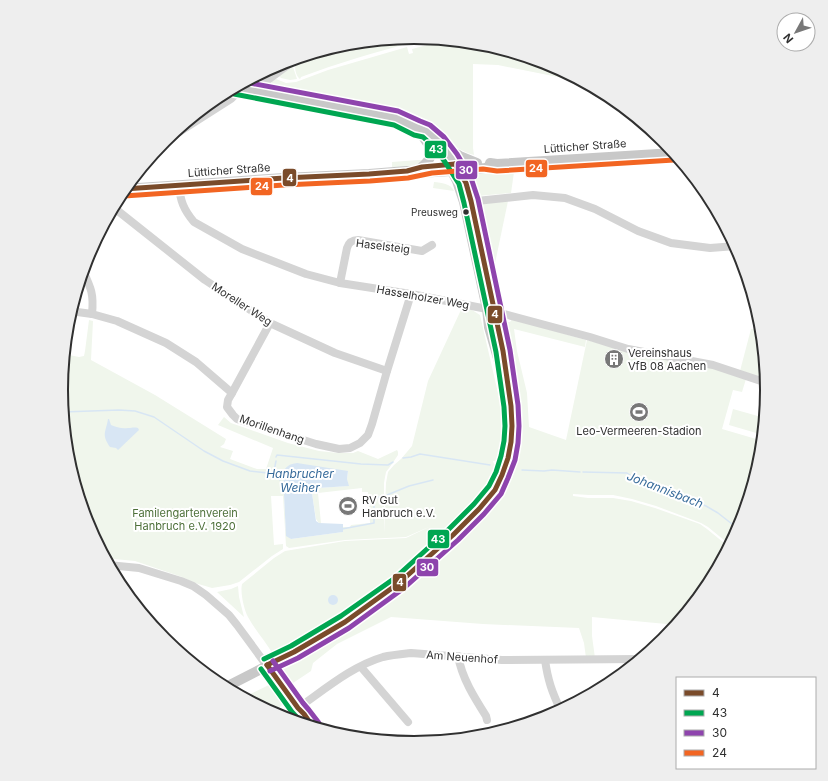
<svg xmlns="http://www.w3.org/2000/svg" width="828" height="781" font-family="Inter,sans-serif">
  <rect width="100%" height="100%" fill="#fff"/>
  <g fill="#f0f6ec" fill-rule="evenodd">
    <path d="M414,37L423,38L414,42C376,52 338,63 301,77L300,79C296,76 295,70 295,65L300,57L345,44Z"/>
    <path d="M435,39L483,44L549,64L583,82L498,65L473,64V148L474,155C451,149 441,132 422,121C413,115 403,112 393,109L275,86L271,84L272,81L276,79L286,83L296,82L328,70L407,47L409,54L413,53L412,49L431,44Z"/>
    <path d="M286,62C277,68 259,83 248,80L279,64Z"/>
    <polygon points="292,67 293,67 297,79 290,80 281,78 279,76"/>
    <polygon points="273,88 378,108 399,113 399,115 270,89"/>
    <path d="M418,160H427C412,169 409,168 392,167V162Z"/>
    <path d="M514,172L511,193L478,196L476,194C474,188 471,180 476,174Z"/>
    <path d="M434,182C442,183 450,183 454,191L433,188Z"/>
    <polygon points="508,201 493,273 479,207 480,205 482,204"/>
    <path d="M467,309L472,310L480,315L498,393L505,427L504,445L499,461H493L494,464L503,465L490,490L477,507L397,580L370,601L306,640L273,654C265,641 255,630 248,617C244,610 240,592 242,584L274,558L285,551L345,541L406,538L431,526L406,537L345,540L289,548L286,546L283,496H271L274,545L283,544V549L272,556L239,582L230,585L212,588L195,583L182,577L135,561L104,558L95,540L96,532H91L87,526L67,459L61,390L64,354L79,357L84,356L85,351L89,320L93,321L91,360L155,395L226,439L224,444L220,447L233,451L230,459L257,469H266L273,448L218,425L224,417L231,423L288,443L319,451L338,453H353L358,451L378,459L397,450L398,452V455L392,464L386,472L385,477L384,483V534L386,483L388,472L394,465L401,459L412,446L428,381L460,312L461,310ZM348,471L347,479L348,486L318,488L313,491L312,493L316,519L319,523H321L318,493L362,488V492H368L370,523L351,525L350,527H343V524V532L291,539L286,535L283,474Z"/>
    <polygon points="512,319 586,340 585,347 514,329 517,351 527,393 529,427 566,440 587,340 640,355 685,361 710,367 746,379 742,392 733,390 722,429 763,441 761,460 741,526 730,545 708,527 701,523 656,506 632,499 613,495 589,495 573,494 573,496 588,498 613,498 631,501 655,508 700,524 707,529 729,547 708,587 677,625 592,617 592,636 595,658 586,658 584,643 579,628 483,624 391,617 337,644 313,663 311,671 293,683 281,666 345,625 462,530 496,499 510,467 516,428 520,428 522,410 513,360 505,322 510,322"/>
    <polygon points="751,329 762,330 767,381 740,371"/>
    <polygon points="733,409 765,418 763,435 729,425"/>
    <polygon points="238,586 239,597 244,617 217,592 231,589"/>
    <polygon points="271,684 284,703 279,708 280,712 279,717 242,698"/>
  </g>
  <g fill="#d8e6f4">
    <path d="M108,419H109L111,425C116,427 122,429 128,428C132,428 134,427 138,428L139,430L118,450L116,448L110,447C101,434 106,432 108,419Z"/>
    <path d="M297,463L348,471L347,479L349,486L318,488L313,491L312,493L316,521L319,523L343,524V532L291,539L286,536L283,474C285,466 290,464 297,463Z"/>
    <circle cx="333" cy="600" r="5"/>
  </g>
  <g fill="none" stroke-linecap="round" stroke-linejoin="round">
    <g stroke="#d8e6f4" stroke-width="1.5">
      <polyline points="63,412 119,410 135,411 154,417 204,451 223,461 250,471 268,473 274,471 276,461"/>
      <polyline points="276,457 277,455 361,464 388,465 393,462"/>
      <polyline points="403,458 411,457 420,454 490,465"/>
      <polyline points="522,470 544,471 552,470 580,472"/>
      <polyline points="275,472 280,480"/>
      <polyline points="583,472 627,473 639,481 706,506 718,513 732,524 741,526"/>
      <polyline points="387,495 409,486 433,480"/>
      <polyline points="342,529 374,523 374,499 382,496"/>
    </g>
    <g stroke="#d4d4d4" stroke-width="8">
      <polyline points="259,92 261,85 292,62 294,59"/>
      <polyline points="162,143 231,99 237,93 239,88"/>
      <path d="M179,185C180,201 184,210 194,222L242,249L306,274L340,283L411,294L487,309L508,315L590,337L628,349L713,365L767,383"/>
      <polyline points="467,202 533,195 565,198 595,209 638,231 671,243 710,248 736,246"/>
      <polyline points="113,207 205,280 270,323 335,353 387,371"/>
      <path d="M83,271C91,288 94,294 92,314"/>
      <path d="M340,283L347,248C349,242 352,240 358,240L422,251L432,245"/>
      <polyline points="70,311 92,314 117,321 166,343 196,362 232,393 228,400 227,407 233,415 237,419 316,444 339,449 350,448 360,443 368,435 372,424 387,371 411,294"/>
      <polyline points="232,393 270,323"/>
      <polyline points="108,565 139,568 181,581 193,586 206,595 229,615 237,625 298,708 304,714 313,727"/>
      <path d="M458,656C462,678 474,697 486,716L487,720"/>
      <path d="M545,660C548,681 552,692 561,711"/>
      <polyline points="361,667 408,722"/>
      <path d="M298,708C324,690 352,666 383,657C392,655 402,654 411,653L502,660L641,659"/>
    </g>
    <g stroke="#c8c8c8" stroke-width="10">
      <path d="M419,130C427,146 441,150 422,167"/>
      <polyline points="447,148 460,156 477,163"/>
      <polyline points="490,163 497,164 674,153"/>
      <polyline points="449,166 457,181 464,202 487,309 489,327 500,365"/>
      <polyline points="124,189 284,178 369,174 407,171 419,173 466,170 485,168 497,164"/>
      <polyline points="224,688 294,652 345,622 399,583 453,535 479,509 495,490 502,475 508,458 511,442 512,426 511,406 503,351 471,201 465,181 451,158 439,142 427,131 417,128 396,118 235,87"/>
    </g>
    <defs>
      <g id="bus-1">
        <polyline points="124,189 284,178 369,174 407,171 422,167 455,164"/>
        <polyline points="267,665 294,652 345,622 399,583 453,535 479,509 495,490 502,475 508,458 511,442 512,426 511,406 503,351 471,201 466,183 455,164"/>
        <polyline points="267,665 298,708 304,714 313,727"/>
      </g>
      <g id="bus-2">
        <polyline points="234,94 394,125 414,135 423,137 434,147 445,162 459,184 464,203 496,352 504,407 505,426 504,441 501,456 496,472 489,486 474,504 448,530 395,578 341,616 291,646 264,659"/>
        <polyline points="261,669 292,712 303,724"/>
      </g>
      <g id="bus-3">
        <polyline points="245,82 398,111 420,121 430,125 444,137 457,154 471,178 478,199 510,350 518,405 519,426 518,443 515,460 508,478 501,494 484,514 458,540 404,588 349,628 298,658 270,671"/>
        <polyline points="273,661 303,703 309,710 319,723"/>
      </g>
      <polyline id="bus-4" points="124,196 284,185 370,181 408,178 432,173 483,169 497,171 674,160"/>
    </defs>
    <use href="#bus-1" stroke="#fff" stroke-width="8"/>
    <use href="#bus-2" stroke="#fff" stroke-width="8"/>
    <use href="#bus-3" stroke="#fff" stroke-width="8"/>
    <use href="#bus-4" stroke="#fff" stroke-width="8"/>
    <use href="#bus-1" stroke="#7a4b2a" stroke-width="5"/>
    <use href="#bus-2" stroke="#00a651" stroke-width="5"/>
    <use href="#bus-3" stroke="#8e44ad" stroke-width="5"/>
    <use href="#bus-4" stroke="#f26522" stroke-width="5"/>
  </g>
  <defs>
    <symbol id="building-disc" viewBox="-11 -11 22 22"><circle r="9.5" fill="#787878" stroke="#fff"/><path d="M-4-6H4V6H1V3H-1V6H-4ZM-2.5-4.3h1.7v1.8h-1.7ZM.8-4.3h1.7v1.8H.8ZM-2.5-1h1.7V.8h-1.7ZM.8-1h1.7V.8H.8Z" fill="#fff"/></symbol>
    <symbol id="stadium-disc" viewBox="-11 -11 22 22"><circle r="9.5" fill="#787878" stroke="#fff"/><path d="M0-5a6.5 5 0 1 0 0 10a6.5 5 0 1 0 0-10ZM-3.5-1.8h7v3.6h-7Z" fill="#fff"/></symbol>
  </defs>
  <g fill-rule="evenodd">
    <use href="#building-disc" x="603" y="348" width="22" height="22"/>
    <use href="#stadium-disc" x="628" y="401" width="22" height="22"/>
    <use href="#stadium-disc" x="337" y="495" width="22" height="22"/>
  </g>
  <circle fill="#303030" stroke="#fff" stroke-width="1.5" cx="466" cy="212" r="3.5"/>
  <g text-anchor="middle" stroke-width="4" stroke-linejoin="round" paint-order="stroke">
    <g font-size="10" fill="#303030" stroke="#fff" text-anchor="end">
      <text x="458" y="216">Preusweg</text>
    </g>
    <g font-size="11" fill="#303030" stroke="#fff">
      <text transform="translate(585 146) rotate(-4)" y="4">Lütticher Straße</text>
      <text transform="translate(229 170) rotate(-4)" y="4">Lütticher Straße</text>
      <text transform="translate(383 246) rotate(7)" y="4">Haselsteig</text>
      <text transform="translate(423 297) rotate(10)" y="4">Hasselholzer Weg</text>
      <text transform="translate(242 304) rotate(33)" y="4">Moreller Weg</text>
      <text transform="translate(272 429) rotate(19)" y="4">Morillenhang</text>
      <text transform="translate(462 657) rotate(4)" y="4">Am Neuenhof</text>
    </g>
    <g font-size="11" fill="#303030" stroke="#fff" text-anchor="start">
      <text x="628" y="357">Vereinshaus<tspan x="628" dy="13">VfB 08 Aachen</tspan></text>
      <text x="639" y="435" text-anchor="middle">Leo-Vermeeren-Stadion</text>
      <text x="362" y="504">RV Gut<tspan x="362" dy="13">Hanbruch e.V.</tspan></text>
    </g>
    <g font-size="11" fill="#4d7039" stroke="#fff">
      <text x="185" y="517">Familengartenverein<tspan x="185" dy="13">Hanbruch e.V. 1920</tspan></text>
    </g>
    <g font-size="12" font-style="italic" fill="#366a9a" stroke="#fff">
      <text x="300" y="478">Hanbrucher<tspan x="300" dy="14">Weiher</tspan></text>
      <text transform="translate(665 490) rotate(21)" y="4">Johannisbach</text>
    </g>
  </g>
  <path d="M0 0H828V781H0ZM68 390a346 346 0 1 1 692 0a346 346 0 1 1-692 0Z" fill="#eee" fill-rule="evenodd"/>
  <path fill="none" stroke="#303030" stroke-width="2" d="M68 390a346 346 0 1 1 692 0a346 346 0 1 1-692 0Z"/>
  <g stroke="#fff" stroke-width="1.5">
    <rect x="424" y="140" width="23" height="19" rx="4" fill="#00a651"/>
    <rect x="525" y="159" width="23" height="19" rx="4" fill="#f26522"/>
    <rect x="455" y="160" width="23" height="20" rx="4" fill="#8e44ad"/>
    <rect x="282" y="168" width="15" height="19" rx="4" fill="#7a4b2a"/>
    <rect x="250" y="177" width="23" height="19" rx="4" fill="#f26522"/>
    <rect x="487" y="305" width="16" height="19" rx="4" fill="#7a4b2a"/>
    <rect x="427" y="529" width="23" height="20" rx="4" fill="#00a651"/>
    <rect x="416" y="558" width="23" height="19" rx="4" fill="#8e44ad"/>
    <rect x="392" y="573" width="15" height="19" rx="4" fill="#7a4b2a"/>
  </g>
  <g font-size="11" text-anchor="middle" font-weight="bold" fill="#fff">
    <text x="436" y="153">43</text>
    <text x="536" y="172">24</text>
    <text x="466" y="174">30</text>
    <text x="290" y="182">4</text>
    <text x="262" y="190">24</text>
    <text x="495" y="318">4</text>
    <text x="438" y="543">43</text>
    <text x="427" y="571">30</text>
    <text x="400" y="586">4</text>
  </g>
  <rect x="676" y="677" width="140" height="92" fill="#ffffff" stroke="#acacac"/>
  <rect x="684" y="690" width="20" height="6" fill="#7a4b2a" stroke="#acacac"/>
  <text x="712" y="697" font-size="12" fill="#303030">4</text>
  <rect x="684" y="710" width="20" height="6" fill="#00a651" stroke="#acacac"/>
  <text x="712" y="717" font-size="12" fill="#303030">43</text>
  <rect x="684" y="730" width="20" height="6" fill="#8e44ad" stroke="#acacac"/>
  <text x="712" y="737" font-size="12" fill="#303030">30</text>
  <rect x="684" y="750" width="20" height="6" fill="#f26522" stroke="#acacac"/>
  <text x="712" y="757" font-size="12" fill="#303030">24</text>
  <g transform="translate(796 32) rotate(230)"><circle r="19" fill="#ffffff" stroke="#acacac"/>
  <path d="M0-3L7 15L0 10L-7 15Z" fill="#787878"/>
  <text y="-6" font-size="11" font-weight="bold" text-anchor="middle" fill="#303030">N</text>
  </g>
</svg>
